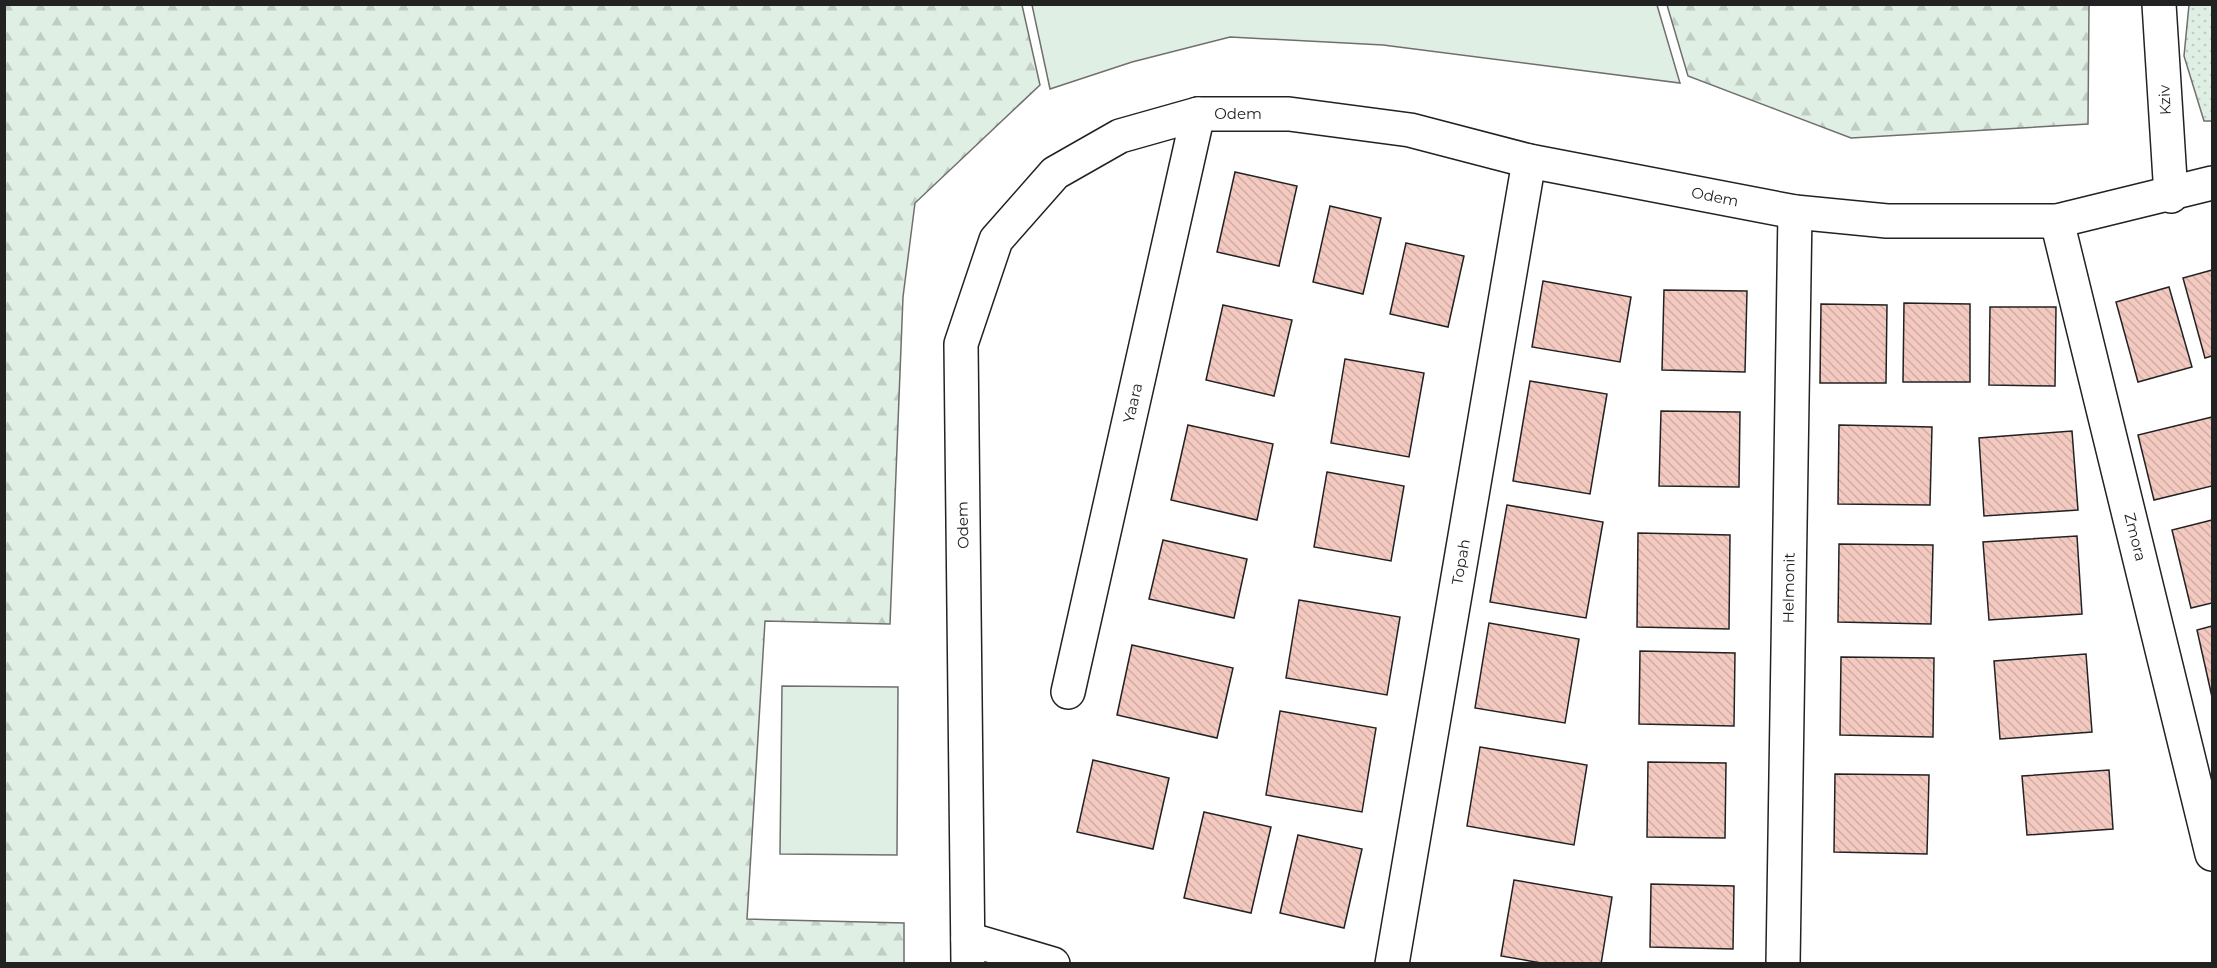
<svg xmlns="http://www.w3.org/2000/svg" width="2217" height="968" font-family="Montserrat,sans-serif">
  <defs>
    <pattern id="forest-firs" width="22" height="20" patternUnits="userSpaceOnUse" patternTransform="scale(1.5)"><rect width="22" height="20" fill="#e0efe3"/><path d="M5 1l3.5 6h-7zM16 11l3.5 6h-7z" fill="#c0cdc2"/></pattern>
    <pattern id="park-dots" width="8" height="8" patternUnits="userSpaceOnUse" patternTransform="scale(1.5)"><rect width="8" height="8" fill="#e0efe3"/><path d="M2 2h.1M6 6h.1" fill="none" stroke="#c0cdc2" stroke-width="1.8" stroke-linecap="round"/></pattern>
    <pattern id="building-back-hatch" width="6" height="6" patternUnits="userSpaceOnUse" patternTransform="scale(1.5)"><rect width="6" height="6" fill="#f3c9c0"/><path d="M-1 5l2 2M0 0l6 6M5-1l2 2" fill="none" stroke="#d0aca5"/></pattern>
  </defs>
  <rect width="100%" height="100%" fill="#fff"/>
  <g fill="#e0efe3" stroke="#6f6f6f" stroke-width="1.5">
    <polygon points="1032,5 1657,5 1680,83 1383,45 1230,37 1132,62 1050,89"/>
    <polygon points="782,686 898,687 897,855 780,854"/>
  </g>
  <g fill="url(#forest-firs)" stroke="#6f6f6f" stroke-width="1.5">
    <polygon points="5,4 1022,5 1040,85 915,203 903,297 890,624 765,621 747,919 904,923 904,963 5,963"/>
    <polygon points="1667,5 2089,5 2088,124 1851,138 1688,76"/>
  </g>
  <polygon fill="url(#park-dots)" stroke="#6f6f6f" stroke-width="1.5" points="2189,5 2212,5 2212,121 2204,121 2184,56"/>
  <g fill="url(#building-back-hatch)" stroke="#222" stroke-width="1.5">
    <polygon points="1235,172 1297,186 1279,266 1217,252"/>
    <polygon points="1330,206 1381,218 1363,294 1313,282"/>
    <polygon points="1406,243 1464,256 1448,327 1390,314"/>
    <polygon points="2212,270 2212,356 2205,358 2183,278"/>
    <polygon points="1543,281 1631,297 1620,362 1532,347"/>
    <polygon points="2169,287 2192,367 2138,382 2116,302"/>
    <polygon points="1664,290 1747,291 1745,372 1662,370"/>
    <polygon points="1904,303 1970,304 1970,382 1903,382"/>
    <polygon points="1821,304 1887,305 1886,383 1820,383"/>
    <polygon points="1223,305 1292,320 1274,396 1206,380"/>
    <polygon points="1990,307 2056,307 2055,386 1989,385"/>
    <polygon points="1345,359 1424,373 1409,457 1331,443"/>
    <polygon points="1530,381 1607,394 1590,494 1513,481"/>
    <polygon points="1661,411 1740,412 1739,487 1659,486"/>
    <polygon points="2212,417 2212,486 2154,500 2138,435"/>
    <polygon points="1188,425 1273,444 1257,520 1171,500"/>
    <polygon points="1839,425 1932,427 1930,505 1838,504"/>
    <polygon points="2072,431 2078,510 1984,516 1979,438"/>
    <polygon points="1327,472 1404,486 1391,561 1314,547"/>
    <polygon points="1507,505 1603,522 1586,618 1490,602"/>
    <polygon points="2212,520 2212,603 2191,608 2172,530"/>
    <polygon points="1638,533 1730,535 1729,629 1637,627"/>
    <polygon points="2077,536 2082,614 1989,620 1983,542"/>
    <polygon points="1163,540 1247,559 1234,618 1149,599"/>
    <polygon points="1839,544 1933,545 1931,624 1838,622"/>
    <polygon points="1299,600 1400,617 1387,695 1286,678"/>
    <polygon points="1489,623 1579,639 1565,723 1475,708"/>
    <polygon points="2212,626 2212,697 2197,630"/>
    <polygon points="1132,645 1233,668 1217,738 1117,715"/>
    <polygon points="1640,651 1735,653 1734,726 1639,724"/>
    <polygon points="2086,654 2092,732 2000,739 1994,661"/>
    <polygon points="1841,657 1934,658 1933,737 1840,735"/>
    <polygon points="1280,711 1376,728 1362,812 1266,795"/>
    <polygon points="1480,747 1587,765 1574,845 1467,826"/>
    <polygon points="1093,760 1169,778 1153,849 1077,832"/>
    <polygon points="1648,762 1726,763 1725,838 1647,837"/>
    <polygon points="2109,770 2113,829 2027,835 2022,776"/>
    <polygon points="1835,774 1929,775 1927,854 1834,852"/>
    <polygon points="1204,812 1271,827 1251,913 1184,898"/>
    <polygon points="1298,835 1362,849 1344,928 1280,913"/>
    <polygon points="1514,880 1612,897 1601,964 1547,964 1501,956"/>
    <polygon points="1651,884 1734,886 1733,949 1650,947"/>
  </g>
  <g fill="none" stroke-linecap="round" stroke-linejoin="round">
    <defs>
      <g id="minor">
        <polyline points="2159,4 2171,196"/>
        <polyline points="2057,221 2212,854"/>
        <polyline points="1068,692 1198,114"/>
        <polyline points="1392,964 1529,161"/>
        <polyline points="1783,964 1795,212"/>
      </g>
      <g id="tertiary">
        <polyline points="968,939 1053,964"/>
        <polyline points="968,964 961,344 996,240 1055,173 1120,136 1198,114 1289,114 1410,130 1529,161 1795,212 1887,221 2057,221 2212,183"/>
      </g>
    </defs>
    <use href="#minor" stroke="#222" stroke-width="36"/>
    <use href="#tertiary" stroke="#222" stroke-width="36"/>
    <use href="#minor" stroke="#fff" stroke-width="33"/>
    <use href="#tertiary" stroke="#fff" stroke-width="33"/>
  </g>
  <g text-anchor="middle" stroke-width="4.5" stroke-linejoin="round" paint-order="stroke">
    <g font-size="15" fill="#222" stroke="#fff">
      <text transform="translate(2165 100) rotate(-93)" y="5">Kziv</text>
      <text x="1238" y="119">Odem</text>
      <text transform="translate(1715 197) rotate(11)" y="5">Odem</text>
      <text transform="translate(1133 403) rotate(-77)" y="5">Yaara</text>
      <text transform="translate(963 525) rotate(-91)" y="5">Odem</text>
      <text transform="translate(2135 537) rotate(76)" y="5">Zmora</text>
      <text transform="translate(1461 562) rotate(-80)" y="5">Topah</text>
      <text transform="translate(1789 588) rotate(-89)" y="5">Helmonit</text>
    </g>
  </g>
  <rect width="2217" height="968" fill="none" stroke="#222222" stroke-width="12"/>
</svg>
